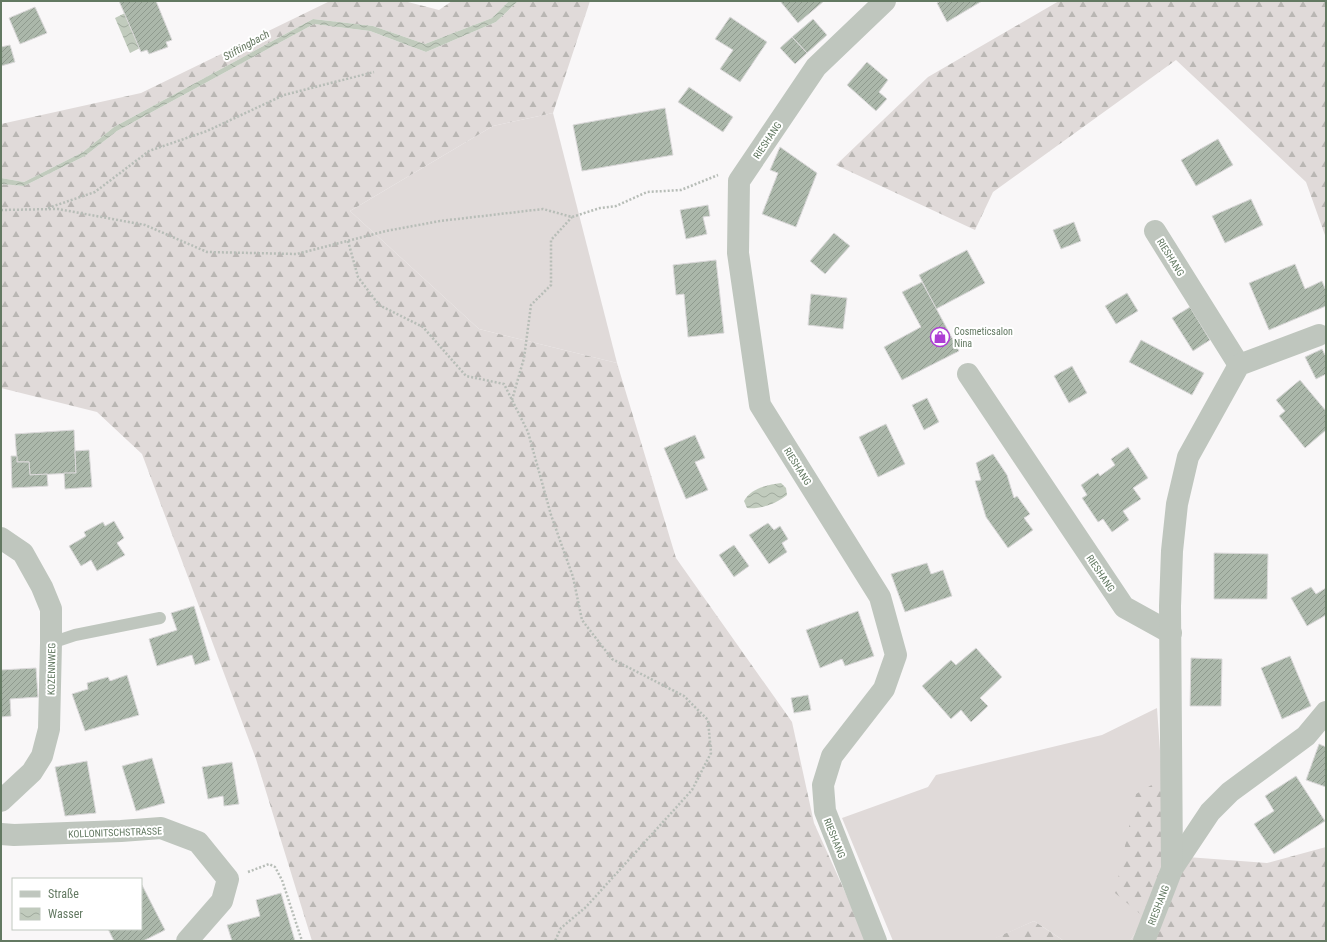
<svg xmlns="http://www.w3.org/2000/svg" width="1327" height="942" font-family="'Roboto Condensed',sans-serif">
  <defs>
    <pattern id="forest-firs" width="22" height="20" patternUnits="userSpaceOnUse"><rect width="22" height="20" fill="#e0dad9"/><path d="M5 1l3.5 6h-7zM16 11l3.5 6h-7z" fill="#b9b6b3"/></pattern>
    <pattern id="water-waves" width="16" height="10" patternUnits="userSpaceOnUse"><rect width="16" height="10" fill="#c1cbbd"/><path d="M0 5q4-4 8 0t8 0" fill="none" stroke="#a0aa9d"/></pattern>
    <pattern id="building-hatch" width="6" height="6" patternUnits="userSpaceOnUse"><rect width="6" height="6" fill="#abb7aa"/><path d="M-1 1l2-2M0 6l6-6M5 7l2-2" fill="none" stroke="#8f9a8e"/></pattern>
  </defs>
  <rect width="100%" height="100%" fill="#f9f7f8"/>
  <g fill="#e0dad9">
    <polygon points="553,113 617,363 479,329 350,211 493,126"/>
    <polygon points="1157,708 1162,779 1145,918 1130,941 1064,941 1034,921 996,938 995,941 893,941 842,818 928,787 936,775 1102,735"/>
  </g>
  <g fill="url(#forest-firs)">
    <polygon points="330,1 404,1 439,10 452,1 509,1 492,18 425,44 373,26 313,19 114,127 83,152 24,182 1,178 1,124 141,93"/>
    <polygon points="518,1 590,1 553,113 493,126 350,211 479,329 617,363 676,558 792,722 814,823 867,941 312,941 256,759 142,454 97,412 1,388 1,184 24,186 85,156 117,131 314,24 370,31 426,52 496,22"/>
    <polygon points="1059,1 1326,1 1326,238 1306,182 1176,60 993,192 975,230 836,165 928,77"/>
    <polygon points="1162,779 1174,856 1267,863 1326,847 1326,941 1130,941 1145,918 1115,893 1136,794"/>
    <polygon points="1034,921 1064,941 995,941 995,938"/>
  </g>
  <g fill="url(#water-waves)">
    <polygon points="509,1 518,1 496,22 426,52 370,31 314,24 117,131 85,156 24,186 1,184 1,178 24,182 83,152 114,127 313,19 373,26 425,44 492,18"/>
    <polygon points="125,13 140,48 130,53 115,18"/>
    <path d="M781,483L786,488L787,495C777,503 760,510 747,508L744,501C751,488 767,485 781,483Z"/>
  </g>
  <g fill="url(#building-hatch)" stroke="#dbd9da">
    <polygon points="119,1 156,1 172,40 166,42 168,47 149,54 147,50 141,52"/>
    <polygon points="780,1 824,1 798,23"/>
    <polygon points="941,1 982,1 947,22 937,3"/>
    <polygon points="35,7 47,33 20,44 9,18"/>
    <polygon points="730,17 767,42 740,82 720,69 733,50 715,39"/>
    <polygon points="813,19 827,35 807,53 792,37"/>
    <polygon points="792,37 807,53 795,64 780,48"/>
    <polygon points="10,45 15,62 1,66 1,47"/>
    <polygon points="867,62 888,80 879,92 887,99 876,111 847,85"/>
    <polygon points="689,87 733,117 723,132 678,102"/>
    <polygon points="665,108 673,155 582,171 573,125"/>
    <polygon points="1218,139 1233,165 1196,186 1181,160"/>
    <polygon points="780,147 817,173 796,227 762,214 778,173 770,170"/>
    <polygon points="1251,199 1263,225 1225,243 1212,216"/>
    <polygon points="708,205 710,216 703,217 707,234 686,239 680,210"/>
    <polygon points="1074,222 1081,241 1061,249 1053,230"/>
    <polygon points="834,233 850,246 825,274 810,261"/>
    <polygon points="967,250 985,283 936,309 919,275"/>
    <polygon points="716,260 724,333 688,337 684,294 676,295 673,265"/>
    <polygon points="1295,264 1305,289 1322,281 1326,291 1326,306 1269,330 1249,283"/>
    <polygon points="922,282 959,351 902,380 884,347 921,327 902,292"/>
    <polygon points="1127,293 1138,311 1116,324 1105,306"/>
    <polygon points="811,294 847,298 843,329 808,325"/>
    <polygon points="1190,307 1210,340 1193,351 1172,318"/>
    <polygon points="1141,340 1204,373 1192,395 1129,362"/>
    <polygon points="1322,349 1326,357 1326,374 1316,379 1305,357"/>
    <polygon points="1072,366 1087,393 1069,403 1054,376"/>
    <polygon points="1300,380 1326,411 1326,430 1305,448 1279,416 1285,411 1276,400"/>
    <polygon points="927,398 939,422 924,430 912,405"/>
    <polygon points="886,424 905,464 878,477 859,437"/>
    <polygon points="74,430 76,473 30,475 29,462 17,462 15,434"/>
    <polygon points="695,435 705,458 695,462 708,490 686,499 664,448"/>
    <polygon points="1128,447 1148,478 1133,488 1141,499 1123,511 1129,520 1112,532 1103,519 1098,522 1082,498 1087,495 1081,485 1098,473 1100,476 1115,465 1111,459"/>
    <polygon points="89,450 92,487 65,489 64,473 76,473 75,451"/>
    <polygon points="993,454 1007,475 1014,498 1017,496 1030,514 1024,518 1033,530 1008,548 986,517 975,481 981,480 976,463"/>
    <polygon points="11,456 17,456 17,462 29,462 30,475 47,474 48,486 12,488"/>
    <polygon points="114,521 124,538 117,543 125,555 97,571 91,560 81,566 69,546 86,536 84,532 103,522 105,526"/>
    <polygon points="768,523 774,530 780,526 788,539 782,543 787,552 769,564 749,535"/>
    <polygon points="734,545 749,566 734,577 719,555"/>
    <polygon points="1214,553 1268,554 1267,599 1214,599"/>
    <polygon points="927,563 931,574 943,570 952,596 905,612 891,574"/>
    <polygon points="1311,587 1316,594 1326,588 1326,615 1307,626 1291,598"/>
    <polygon points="194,606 210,660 195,665 192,655 157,666 149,639 177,630 171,613"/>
    <polygon points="858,611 874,656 845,666 842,659 820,668 806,630"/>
    <polygon points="976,648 1002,677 980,698 988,706 971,722 961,710 951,719 922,686 951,660 956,665"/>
    <polygon points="1290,656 1311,706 1282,719 1261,668"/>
    <polygon points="1191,658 1222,659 1221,706 1190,706"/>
    <polygon points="36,668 38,697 10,699 11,716 1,717 1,670"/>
    <polygon points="127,675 139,715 85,731 72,694 88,689 87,683 108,677 110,681"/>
    <polygon points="808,695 811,710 794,713 791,698"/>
    <polygon points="1319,744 1326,747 1326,787 1306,780"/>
    <polygon points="152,758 165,803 136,811 122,766"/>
    <polygon points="87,761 96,813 65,816 55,767"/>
    <polygon points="232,762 239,804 224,806 223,796 208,799 202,767"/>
    <polygon points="1296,776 1325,821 1274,854 1254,824 1274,811 1265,796"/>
    <polygon points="142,885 165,930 143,941 114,941 108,929 141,929"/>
    <polygon points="281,893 295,941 232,941 227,925 260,916 256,900"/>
  </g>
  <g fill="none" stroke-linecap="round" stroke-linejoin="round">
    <g stroke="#b7bdb7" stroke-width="2.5" stroke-dasharray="2 2" stroke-linecap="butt">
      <polyline points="48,208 95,192 149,151 207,131 284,95 374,72"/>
      <polyline points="1,210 58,209 145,225 207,252 297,254 386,231 440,221 543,209 572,217 600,208 616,206 647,192 681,190 718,175"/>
      <polyline points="348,241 358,277 379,305 423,327 466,376 504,384 528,432 551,515 573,577 582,620 612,659 684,696 708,720 711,753 692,790 586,907 561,928 555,941"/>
      <polyline points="512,400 524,358 531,305 551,285 551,240 572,217"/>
      <polyline points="248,872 269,864 275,867 282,880 302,941"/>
    </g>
    <polyline stroke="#bfc6be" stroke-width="12" points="51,643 75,635 160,618"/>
    <g stroke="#bfc6be" stroke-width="22">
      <polyline points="1155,231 1239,365"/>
      <polyline points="968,374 1124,607 1171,633"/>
      <polyline points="1,538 23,553 42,587 51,609 51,643 49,729 42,756 32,772 1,801"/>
      <polyline points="1,834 14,835 121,831 161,828 198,842 228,879 222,901 187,941"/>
      <polyline points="1172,869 1210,812 1230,792 1306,736 1326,712"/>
      <polyline points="876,941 825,811 823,785 832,756 884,689 896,655 880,597 760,405 738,253 739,181 816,67 885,1"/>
      <polyline points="1144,941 1172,869 1170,606 1172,551 1177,504 1188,457 1239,365 1319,335"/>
    </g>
  </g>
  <defs>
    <symbol id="shop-ring" viewBox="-11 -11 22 22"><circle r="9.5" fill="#fff" stroke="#ad3dd4" stroke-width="1.5"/><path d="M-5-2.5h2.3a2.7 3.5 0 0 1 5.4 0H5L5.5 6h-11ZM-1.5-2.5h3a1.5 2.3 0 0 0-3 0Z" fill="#ad3dd4"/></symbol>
  </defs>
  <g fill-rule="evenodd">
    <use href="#shop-ring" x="929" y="326" width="22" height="22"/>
  </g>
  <g text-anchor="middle" stroke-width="4" stroke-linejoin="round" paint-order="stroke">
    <g font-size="10" fill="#637962" stroke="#fff">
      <text transform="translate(767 140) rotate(-56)" y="4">RIESHANG</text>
      <text transform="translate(1171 257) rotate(58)" y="4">RIESHANG</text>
      <text transform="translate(798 466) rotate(58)" y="4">RIESHANG</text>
      <text transform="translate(1101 573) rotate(56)" y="4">RIESHANG</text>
      <text transform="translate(51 669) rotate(-89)" y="4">KOZENNWEG</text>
      <text transform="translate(115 832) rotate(-2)" y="4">KOLLONITSCHSTRASSE</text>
      <text transform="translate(835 838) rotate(68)" y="4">RIESHANG</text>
      <text transform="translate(1158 905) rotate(-69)" y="4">RIESHANG</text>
    </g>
    <g font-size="10" fill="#637962" stroke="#fff" text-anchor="start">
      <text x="954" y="335">Cosmeticsalon<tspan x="954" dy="12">Nina</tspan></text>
    </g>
    <g font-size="11" font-style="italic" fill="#677962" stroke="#fff">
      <text transform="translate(246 45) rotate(-29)" y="4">Stiftingbach</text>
    </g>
  </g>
  <rect width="1327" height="942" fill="none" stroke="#637962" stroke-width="4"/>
  <rect x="12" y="878" width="130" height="52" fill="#ffffff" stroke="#c1c9c0"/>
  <rect x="20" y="891" width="20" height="6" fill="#bfc6be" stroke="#c1c9c0"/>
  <text x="48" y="898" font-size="12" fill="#637962">Straße</text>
  <rect x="20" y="908" width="20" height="12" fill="url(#water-waves)" stroke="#c1c9c0"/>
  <text x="48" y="918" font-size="12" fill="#637962">Wasser</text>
</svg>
